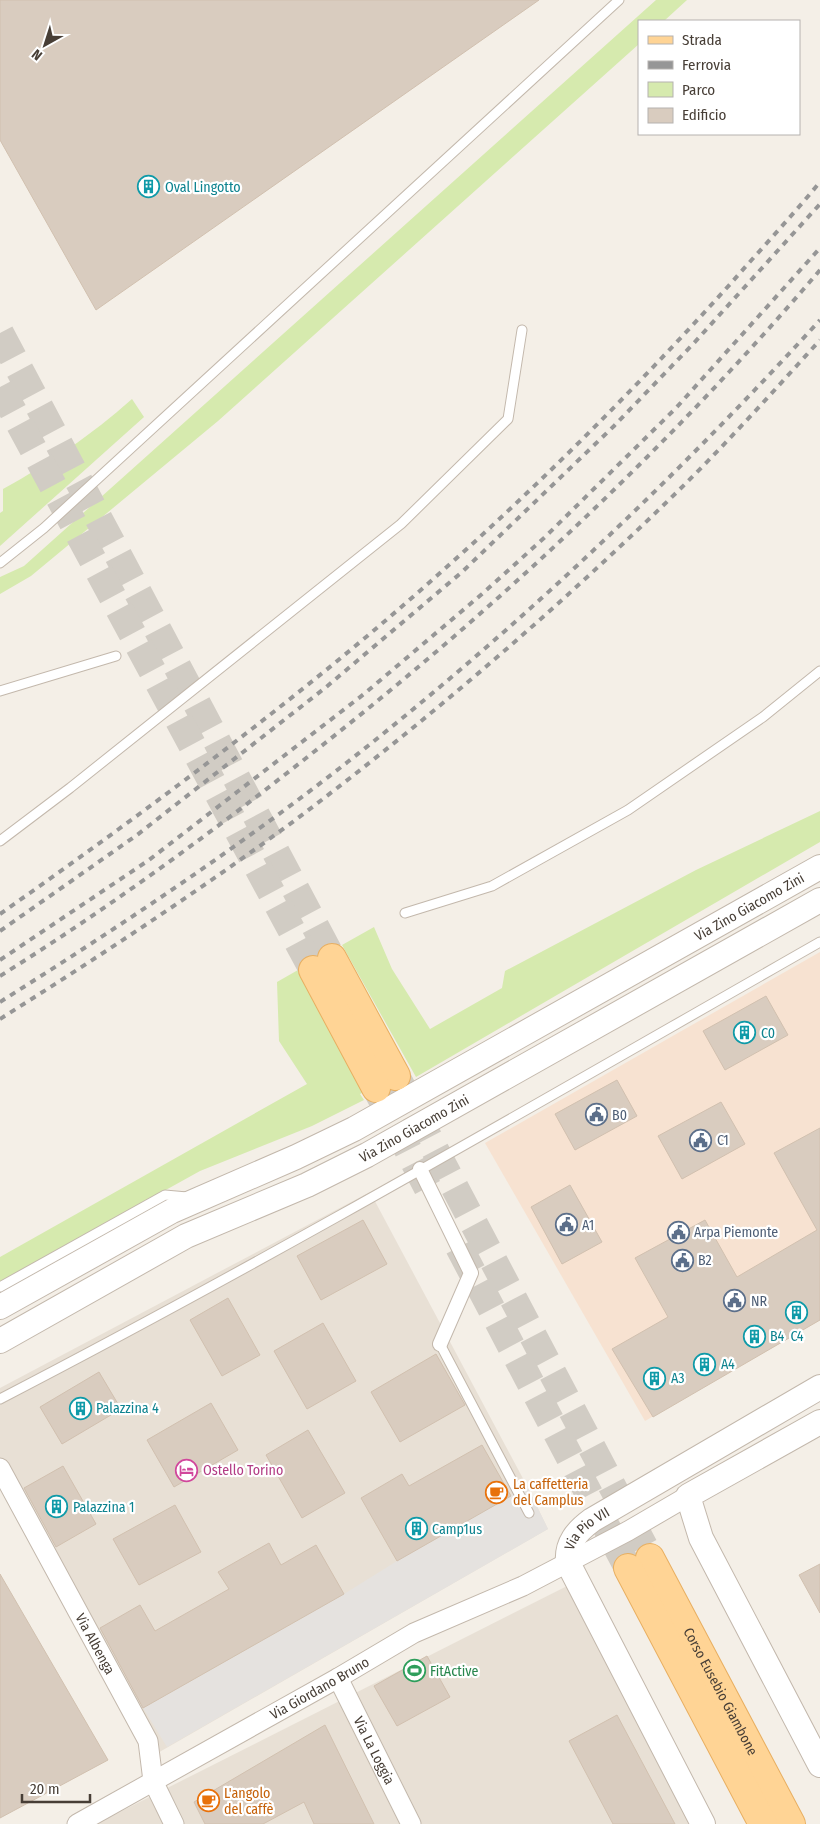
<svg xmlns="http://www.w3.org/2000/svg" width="820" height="1824" font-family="'Fira Sans Condensed',sans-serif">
  <rect width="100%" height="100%" fill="#f4efe7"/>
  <g fill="#e8e0d5">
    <polygon points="370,1192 527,1486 548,1529 156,1754 0,1479 0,1388"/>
    <polygon points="577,1581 701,1824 96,1824"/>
  </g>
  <polygon fill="#f7e2d1" points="820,952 820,1320 645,1421 485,1143"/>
  <g fill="#d6eaae">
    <polygon points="656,0 687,0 664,21 639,21 639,44 218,421 31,576 0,594 0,577 24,566"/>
    <path d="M132,399L144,417L0,546V513L3,511V489C52,462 90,436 132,399Z"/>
    <polygon points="820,811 820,842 416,1077 342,945 374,927 392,969 430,1029 502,988 505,971 696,870"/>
    <polygon points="305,966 373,1088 360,1094 364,1100 312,1126 200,1171 0,1282 0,1257 307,1084 279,1041 277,982"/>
  </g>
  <polygon fill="#e5e2df" points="527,1486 548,1529 167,1747 143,1708 344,1594 397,1561"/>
  <g fill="#d9ccbf" stroke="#d1c0af">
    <polygon points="0,0 539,0 96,310 0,140"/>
    <polygon points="766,996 788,1035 725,1070 703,1031"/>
    <polygon points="617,1080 637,1116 575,1150 555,1114"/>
    <polygon points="721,1102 745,1144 682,1179 658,1136"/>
    <polygon points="820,1128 820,1320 653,1417 612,1349 668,1317 635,1258 705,1220 737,1277 817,1230 774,1153"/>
    <polygon points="570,1185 602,1242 562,1264 531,1207"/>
    <polygon points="363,1220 387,1264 321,1300 297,1256"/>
    <polygon points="228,1298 260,1355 222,1376 190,1320"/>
    <polygon points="323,1323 356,1381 307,1409 274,1351"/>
    <polygon points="436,1354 465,1405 400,1442 371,1392"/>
    <polygon points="99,1372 121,1409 62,1444 40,1407"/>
    <polygon points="211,1403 238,1450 174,1487 147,1440"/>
    <polygon points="308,1430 345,1493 302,1518 266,1455"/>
    <polygon points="482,1445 511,1496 397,1561 361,1498 402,1474 409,1486"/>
    <polygon points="63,1466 96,1524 56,1547 24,1488"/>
    <polygon points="175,1505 201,1552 139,1585 113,1539"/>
    <polygon points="269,1543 281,1565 316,1545 344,1594 143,1708 100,1628 140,1605 155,1631 229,1589 218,1572"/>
    <polygon points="820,1564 820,1613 799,1575"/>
    <polygon points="0,1574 108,1760 0,1818"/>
    <polygon points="427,1656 450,1697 397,1726 374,1686"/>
    <polygon points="617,1715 675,1824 613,1824 569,1741"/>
    <polygon points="325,1725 374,1824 314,1824 304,1802 263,1824 205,1824 194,1802"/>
  </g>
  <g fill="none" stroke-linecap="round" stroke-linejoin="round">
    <g stroke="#d1ccc4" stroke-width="28" stroke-dasharray="28 14" stroke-linecap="butt">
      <polyline points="0,333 332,958"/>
      <polyline points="0,387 313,970"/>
      <polyline points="396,1076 650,1558"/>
      <polyline points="376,1088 433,1198"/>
      <polyline points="459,1247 628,1568"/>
    </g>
    <defs>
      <g id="service">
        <polyline points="0,563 44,528 619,0"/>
        <polyline points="0,691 116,656"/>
        <polyline points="0,841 70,788 401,524 508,419 522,330"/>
        <polyline points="405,913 492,886 628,810 763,717 820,671"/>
        <polyline points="0,1287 165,1195 187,1197"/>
        <polyline points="440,1344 529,1513"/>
        <path d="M0,1399C278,1255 548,1097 820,942"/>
      </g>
      <polyline id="pedestrian" points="420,1169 471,1273 440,1344"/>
      <g id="minor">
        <path id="s1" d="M0,1468L148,1741L153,1781L174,1824"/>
        <path id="s2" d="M338,1678L411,1824"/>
        <path id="s3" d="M77,1824L338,1678L414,1633L523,1586L628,1531L688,1496"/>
      </g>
      <g id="tertiary">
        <path id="s4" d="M0,1307L172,1211L296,1157L354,1129L820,867"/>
        <path id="s5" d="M0,1341L186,1236L307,1185L367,1155L820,900"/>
        <polyline points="820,1422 688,1496 701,1538 820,1765"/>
        <path id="s6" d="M703,1824L568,1563C566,1543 577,1531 592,1520L820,1387"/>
      </g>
      <g id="primary">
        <polyline points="332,958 396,1076"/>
        <polyline points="313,970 376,1088"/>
        <path id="s7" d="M650,1558L791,1824"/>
        <polyline points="628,1568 763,1824"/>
      </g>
    </defs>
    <use href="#service" stroke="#c3b8ac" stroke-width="11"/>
    <use href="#pedestrian" stroke="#c3b8ac" stroke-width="16"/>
    <use href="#minor" stroke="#c3b8ac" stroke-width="21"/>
    <use href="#tertiary" stroke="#c3b8ac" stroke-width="26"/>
    <use href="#primary" stroke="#e8af61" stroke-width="30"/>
    <use href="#service" stroke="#fff" stroke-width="9"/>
    <use href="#pedestrian" stroke="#fff" stroke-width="14"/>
    <use href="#minor" stroke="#fff" stroke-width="19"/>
    <use href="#tertiary" stroke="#fff" stroke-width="24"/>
    <use href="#primary" stroke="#ffd495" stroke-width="28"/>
    <g stroke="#969696" stroke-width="4" stroke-dasharray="6 6" stroke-linecap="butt">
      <path d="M0,914C107,839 213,761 315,679C464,559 604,424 732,282C761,249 792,216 820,182"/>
      <polyline points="0,931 137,835 325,688 462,572 614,426 694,343 820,204"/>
      <polyline points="0,960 149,860 364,694 482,594 544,538 676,408 820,248"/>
      <path d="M0,976C109,908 214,831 315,751C498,607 669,447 820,270"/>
      <path d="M0,1002C130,920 259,834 379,737C537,610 683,470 820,320"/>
      <path d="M0,1019C100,956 199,891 294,821C428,720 556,610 676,493C726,444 773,392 820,340"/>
    </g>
  </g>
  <defs>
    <symbol id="building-ring" viewBox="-11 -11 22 22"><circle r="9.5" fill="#fff" stroke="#0f9aa8" stroke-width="1.5"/><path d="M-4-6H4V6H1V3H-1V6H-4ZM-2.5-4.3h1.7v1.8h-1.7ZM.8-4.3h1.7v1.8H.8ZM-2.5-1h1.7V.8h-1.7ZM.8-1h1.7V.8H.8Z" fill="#0f9aa8"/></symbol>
    <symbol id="civic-ring" viewBox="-11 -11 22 22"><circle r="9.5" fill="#fff" stroke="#5c6f8a" stroke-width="1.5"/><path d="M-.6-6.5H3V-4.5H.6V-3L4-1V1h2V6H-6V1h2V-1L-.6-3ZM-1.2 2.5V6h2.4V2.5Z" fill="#5c6f8a"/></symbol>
    <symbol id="hotel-ring" viewBox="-11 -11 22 22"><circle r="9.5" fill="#fff" stroke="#d1479c" stroke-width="1.5"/><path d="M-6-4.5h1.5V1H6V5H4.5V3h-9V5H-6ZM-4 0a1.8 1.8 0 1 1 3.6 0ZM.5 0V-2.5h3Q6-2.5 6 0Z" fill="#d1479c"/></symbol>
    <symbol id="cafe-ring" viewBox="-11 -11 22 22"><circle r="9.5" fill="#fff" stroke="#e8710a" stroke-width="1.5"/><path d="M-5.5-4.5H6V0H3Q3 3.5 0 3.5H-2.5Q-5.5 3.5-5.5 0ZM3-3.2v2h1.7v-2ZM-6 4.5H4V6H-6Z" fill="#e8710a"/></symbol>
    <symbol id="stadium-ring" viewBox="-11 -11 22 22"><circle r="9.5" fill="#fff" stroke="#2e9e5b" stroke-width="1.5"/><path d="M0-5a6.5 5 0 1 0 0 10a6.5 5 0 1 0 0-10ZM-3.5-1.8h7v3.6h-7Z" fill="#2e9e5b"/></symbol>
  </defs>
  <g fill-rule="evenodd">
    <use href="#building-ring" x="136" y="174" width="25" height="25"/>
    <use href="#building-ring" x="732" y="1020" width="25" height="25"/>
    <use href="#civic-ring" x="584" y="1102" width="25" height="25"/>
    <use href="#civic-ring" x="688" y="1128" width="25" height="25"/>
    <use href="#civic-ring" x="554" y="1212" width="25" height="25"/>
    <use href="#civic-ring" x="666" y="1220" width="25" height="25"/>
    <use href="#civic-ring" x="670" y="1248" width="25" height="25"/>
    <use href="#civic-ring" x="722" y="1288" width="25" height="25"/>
    <use href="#building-ring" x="784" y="1300" width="25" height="25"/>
    <use href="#building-ring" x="742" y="1324" width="25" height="25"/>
    <use href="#building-ring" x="692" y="1352" width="25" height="25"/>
    <use href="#building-ring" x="642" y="1366" width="25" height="25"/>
    <use href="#building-ring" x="68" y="1396" width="25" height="25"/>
    <use href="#hotel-ring" x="174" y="1458" width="25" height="25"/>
    <use href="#cafe-ring" x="484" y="1480" width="25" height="25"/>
    <use href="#building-ring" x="44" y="1494" width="25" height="25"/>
    <use href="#building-ring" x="404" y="1516" width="25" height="25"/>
    <use href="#stadium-ring" x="402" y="1658" width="25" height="25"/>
    <use href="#cafe-ring" x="196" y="1788" width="25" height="25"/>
  </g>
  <g text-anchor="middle" stroke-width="4.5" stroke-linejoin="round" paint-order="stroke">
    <g font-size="14" fill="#0d838f" stroke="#fff" text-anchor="start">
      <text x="165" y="192">Oval Lingotto</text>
      <text x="761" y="1038">C0</text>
      <text x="770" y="1341">B4</text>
      <text x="797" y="1341" text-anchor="middle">C4</text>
      <text x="721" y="1369">A4</text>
      <text x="671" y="1383">A3</text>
      <text x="96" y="1413">Palazzina 4</text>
      <text x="73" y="1512">Palazzina 1</text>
      <text x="432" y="1534">Camp1us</text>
    </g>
    <g font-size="14" fill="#473e36" stroke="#fff">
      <text dy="5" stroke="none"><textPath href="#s4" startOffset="850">Via Zino Giacomo Zini</textPath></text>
      <text dy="5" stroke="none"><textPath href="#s5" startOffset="466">Via Zino Giacomo Zini</textPath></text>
      <text dy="5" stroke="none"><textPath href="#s6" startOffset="336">Via Pio VII</textPath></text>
      <text dy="5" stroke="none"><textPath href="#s1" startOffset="200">Via Albenga</textPath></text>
      <text dy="5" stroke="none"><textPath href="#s3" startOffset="278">Via Giordano Bruno</textPath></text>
      <text dy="5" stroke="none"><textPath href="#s7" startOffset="151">Corso Eusebio Giambone</textPath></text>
      <text dy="5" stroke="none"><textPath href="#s2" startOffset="81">Via La Loggia</textPath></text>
    </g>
    <g font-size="14" fill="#4e5e75" stroke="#fff" text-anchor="start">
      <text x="612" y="1120">B0</text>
      <text x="717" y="1145">C1</text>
      <text x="582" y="1230">A1</text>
      <text x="694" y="1237">Arpa Piemonte</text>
      <text x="698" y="1265">B2</text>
      <text x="751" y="1306">NR</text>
    </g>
    <g font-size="14" fill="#b23c85" stroke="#fff" text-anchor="start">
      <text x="203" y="1475">Ostello Torino</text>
    </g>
    <g font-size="14" fill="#c56008" stroke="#fff" text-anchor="start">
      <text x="513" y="1489">La caffetteria<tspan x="513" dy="16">del Camplus</tspan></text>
      <text x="224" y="1798">L'angolo<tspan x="224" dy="16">del caffè</tspan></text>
    </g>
    <g font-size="14" fill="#27864d" stroke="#fff" text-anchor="start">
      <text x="430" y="1676">FitActive</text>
    </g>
  </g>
  <rect x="638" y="20" width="162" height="115" fill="#ffffff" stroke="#b5b2af"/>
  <rect x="648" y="36" width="25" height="8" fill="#ffd495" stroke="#b5b2af"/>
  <text x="682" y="45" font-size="15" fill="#473e36">Strada</text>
  <rect x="648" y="61" width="25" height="8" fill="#969696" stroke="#b5b2af"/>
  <text x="682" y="70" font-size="15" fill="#473e36">Ferrovia</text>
  <rect x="648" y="82" width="25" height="15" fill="#d6eaae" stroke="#b5b2af"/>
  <text x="682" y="95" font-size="15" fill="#473e36">Parco</text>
  <rect x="648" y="108" width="25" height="15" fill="#d9ccbf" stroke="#b5b2af"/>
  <text x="682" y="120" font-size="15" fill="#473e36">Edificio</text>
  <g transform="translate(45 45) rotate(219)" stroke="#ffffff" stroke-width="4" paint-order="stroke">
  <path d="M0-4L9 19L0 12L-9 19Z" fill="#473e36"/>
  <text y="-8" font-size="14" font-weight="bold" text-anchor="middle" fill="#473e36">N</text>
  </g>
  <path d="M22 1794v8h68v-8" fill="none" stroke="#473e36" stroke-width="2.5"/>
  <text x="30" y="1794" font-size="15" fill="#473e36" stroke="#ffffff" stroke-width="4" paint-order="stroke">20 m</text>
</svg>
